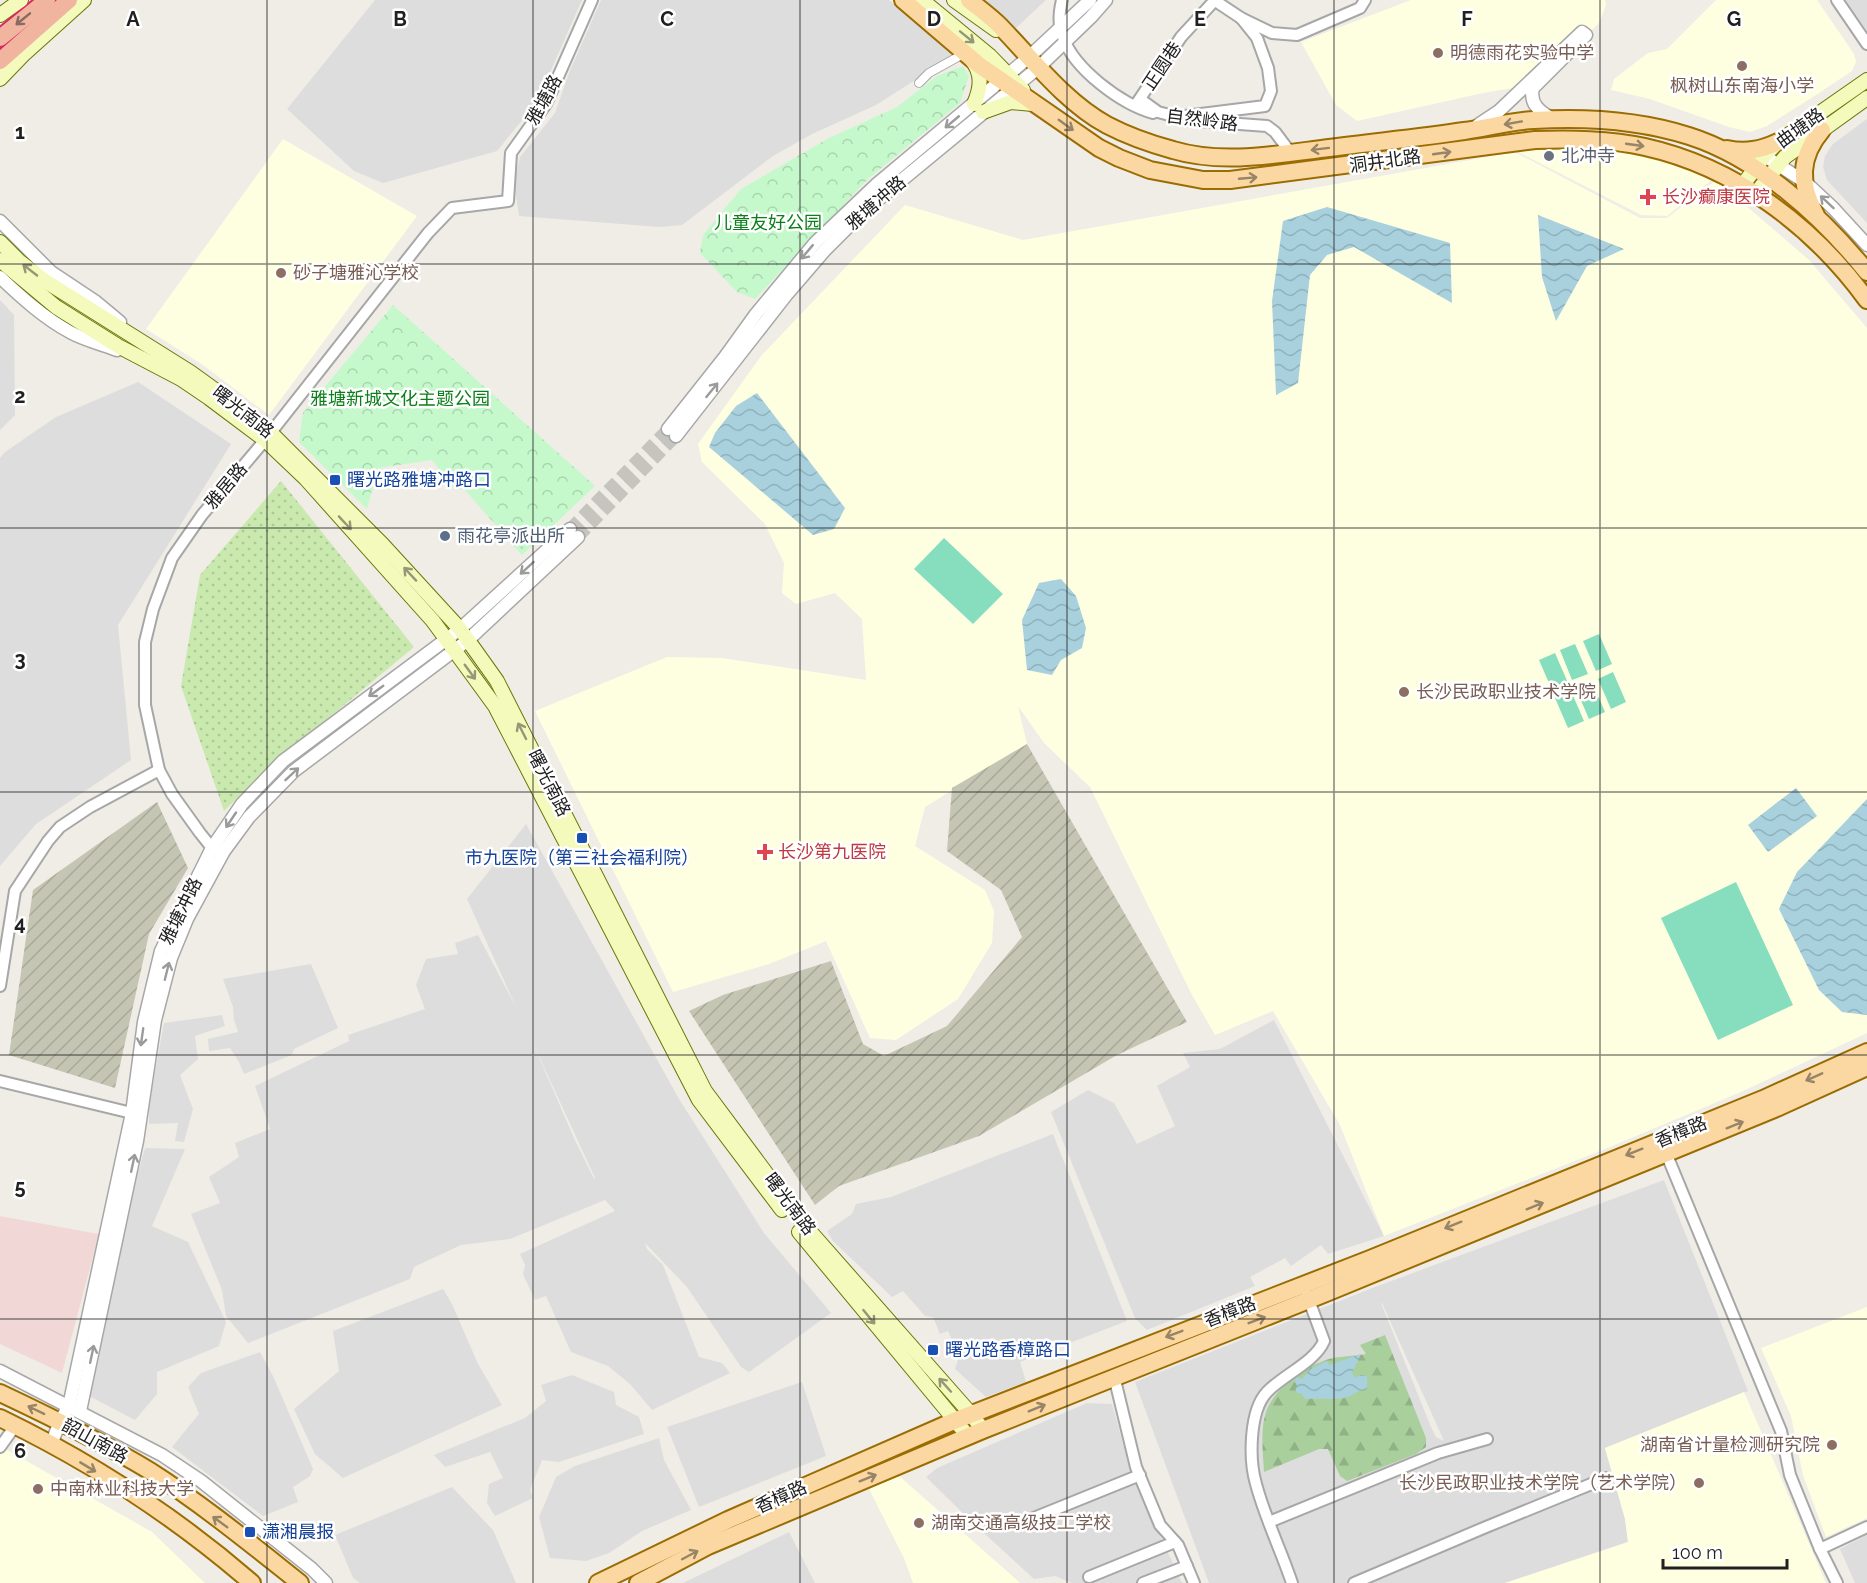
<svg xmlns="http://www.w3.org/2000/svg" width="1867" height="1583" font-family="Raleway,'Noto Sans SC',sans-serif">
  <defs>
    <pattern id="construction-furrows" width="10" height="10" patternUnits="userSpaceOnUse" patternTransform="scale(1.5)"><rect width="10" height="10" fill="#c4c5b2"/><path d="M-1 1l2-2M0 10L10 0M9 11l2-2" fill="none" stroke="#a8a999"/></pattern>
    <pattern id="grass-dots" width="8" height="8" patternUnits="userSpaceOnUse" patternTransform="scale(1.5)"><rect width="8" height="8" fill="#c9e9ae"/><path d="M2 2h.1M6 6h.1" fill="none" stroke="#acc895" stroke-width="1.8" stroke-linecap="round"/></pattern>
    <pattern id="forest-firs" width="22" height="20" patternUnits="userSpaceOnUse" patternTransform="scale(1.5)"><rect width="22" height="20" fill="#a9cf9c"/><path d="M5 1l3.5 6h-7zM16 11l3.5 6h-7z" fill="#91b186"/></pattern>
    <pattern id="park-crowns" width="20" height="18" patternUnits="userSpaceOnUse" patternTransform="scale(1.5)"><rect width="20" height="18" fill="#c5f9cb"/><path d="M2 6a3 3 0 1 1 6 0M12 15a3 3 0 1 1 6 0" fill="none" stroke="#a9d5ae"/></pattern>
    <pattern id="water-waves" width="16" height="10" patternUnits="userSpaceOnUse" patternTransform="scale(1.5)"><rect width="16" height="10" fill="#a8d0dd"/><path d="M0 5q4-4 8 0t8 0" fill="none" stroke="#90b2bd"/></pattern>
  </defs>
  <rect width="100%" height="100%" fill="#f0ede7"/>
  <g fill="#dedddd" fill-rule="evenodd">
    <polygon points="375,0 582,0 537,102 497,151 383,183 354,171 287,109"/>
    <polygon points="601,0 889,0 953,56 876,105 812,134 773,156 682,225 659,227 519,216 514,182 520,157 555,113 569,73"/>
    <polygon points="985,0 1046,0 1016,28"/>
    <polygon points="1845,0 1867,0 1867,31"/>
    <polygon points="1867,119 1867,223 1827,180 1823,167 1825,156 1833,144"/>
    <polygon points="0,300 14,315 15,415 0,430"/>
    <polygon points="138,382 231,444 118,625 131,760 36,824 0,866 0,458 5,452 56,417"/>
    <path d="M526,824L679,1099L764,1233L831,1313L749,1372L741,1367L687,1287L645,1243L647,1249L663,1265L699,1357L722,1363L730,1373L652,1410L630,1384L608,1366L571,1352L546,1296L535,1300L523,1274L525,1265L520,1254L615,1211L605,1200L510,1239L461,1245L414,1267L410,1279L248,1343L226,1316L222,1290L191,1214L220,1203L209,1177L239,1157L235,1143L270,1129L255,1086L349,1041L348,1035L425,1009L416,985L426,959L458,954L455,943L478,935L516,1007L467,899ZM531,1039L595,1178L594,1179L574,1138Z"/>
    <polygon points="311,964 338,1028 294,1049 292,1055 244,1074 239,1062 230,1048 209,1051 208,1039 238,1032 234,1020 233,1007 223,979"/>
    <polygon points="222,1015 225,1026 195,1036 198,1059 180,1075 193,1109 184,1142 175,1141 178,1123 149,1124 149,1104 164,1023"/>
    <polygon points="1274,1020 1384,1236 1328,1254 1321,1245 1291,1266 1285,1258 1250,1277 1255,1286 1147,1330 1135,1318 1051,1112 1088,1090 1114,1103 1137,1144 1175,1126 1157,1086 1190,1067 1183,1053 1220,1049"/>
    <polygon points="1053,1134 1127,1321 1020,1362 1026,1382 986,1397 955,1369 959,1357 948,1331 940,1334 933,1317 925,1316 903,1291 892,1297 833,1241 827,1231 852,1214 856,1204 891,1197"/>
    <polygon points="145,1148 185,1149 152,1226 188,1242 226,1322 219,1346 157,1372 157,1394 135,1420 89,1396 123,1226"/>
    <path d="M1664,1180L1748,1391L1605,1448L1625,1519L1628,1542L1505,1583H1209L1135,1382L1375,1287ZM1381,1303H1382L1444,1441L1436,1437L1431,1427Z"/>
    <polygon points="443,1289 452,1304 478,1364 502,1405 343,1478 315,1454 294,1409 339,1371 333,1331"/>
    <polygon points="260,1352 273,1376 313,1469 310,1476 293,1487 298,1502 263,1516 172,1447 199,1414 188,1387 201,1373"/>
    <polygon points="572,1375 614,1392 616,1405 639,1417 644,1434 559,1462 542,1460 530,1490 533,1498 495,1516 487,1503 489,1484 503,1478 490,1452 445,1467 434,1455 525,1418 546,1401 541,1385"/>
    <polygon points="802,1382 826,1456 699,1507 667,1427"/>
    <polygon points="1087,1403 1112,1404 1131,1473 1182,1583 1072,1583 1055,1576 1034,1579 975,1525 926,1477 937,1468"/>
    <polygon points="659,1438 664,1460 691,1510 642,1531 609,1553 586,1561 550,1558 539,1517 556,1477 575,1466"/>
    <polygon points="452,1487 493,1530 516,1583 360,1583 353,1578 335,1535"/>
    <polygon points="789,1532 815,1583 683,1583"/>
    <polygon points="1867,1535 1867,1583 1855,1583 1840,1549"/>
  </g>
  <polygon fill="#f1d8d6" points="0,1216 99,1234 62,1373 0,1344"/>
  <g fill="#feffe1">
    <polygon points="1411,0 1605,0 1606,5 1599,23 1537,84 1483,93 1357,121 1336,105 1301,42"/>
    <polygon points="1716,0 1817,0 1854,54 1856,62 1852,71 1816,95 1767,126 1750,132 1729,127 1650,99 1611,90 1614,79 1648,53 1667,49"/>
    <polygon points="283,139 417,216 269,415 203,365 146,329"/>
    <polygon points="1576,144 1636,154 1681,165 1713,179 1667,216 1641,215 1518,152"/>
    <polygon points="1515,152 1640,218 1667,218 1716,180 1809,260 1867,328 1867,1033 1741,1092 1600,1151 1384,1236 1340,1125 1273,1011 1215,1035 1191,993 1090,787 1044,743 1018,706 1027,744 925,807 915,846 985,890 994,911 992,943 958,999 896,1040 870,1038 826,941 769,964 673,992 535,711 667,657 722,658 866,680 862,619 835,593 796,604 782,593 784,563 765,524 702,462 698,444 761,356 905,205 1023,240"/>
    <polygon points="1867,1307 1867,1518 1826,1537 1803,1475 1791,1416 1761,1348"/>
    <polygon points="1744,1392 1826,1583 1505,1583 1628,1542 1625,1519 1605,1448"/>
    <polygon points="0,1446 152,1532 205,1583 0,1583"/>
    <polygon points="898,1475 1018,1581 1020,1583 913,1583 904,1558 868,1487"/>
  </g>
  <g fill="url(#construction-furrows)">
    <polygon points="1027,744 1187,1022 1117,1055 979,1136 839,1186 815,1205 689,1011 723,995 831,961 863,1044 884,1056 947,1026 1022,937 1001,890 947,851 952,788"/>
    <polygon points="157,802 188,868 149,934 115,1088 9,1055 33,890"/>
  </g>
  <polygon fill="url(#grass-dots)" points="281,481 414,647 267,769 224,811 181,686 200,575"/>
  <path fill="url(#forest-firs)" d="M1385,1335L1426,1438V1447L1416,1454L1347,1481L1340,1476L1328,1449H1319L1264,1472C1263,1453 1260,1430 1266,1412C1274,1388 1306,1366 1329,1359C1340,1356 1354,1356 1366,1354L1360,1345Z"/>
  <g fill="url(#park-crowns)">
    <polygon points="963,66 969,76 960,103 868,179 755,299 737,292 700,253 703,235 741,189 829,138 897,107 937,76"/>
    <polygon points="393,305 595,486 522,555 464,489 453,488 432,460 378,468 367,509 299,442 303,413"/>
  </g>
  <g fill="#86debf">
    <polygon points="944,538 1003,594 973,624 914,569"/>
    <polygon points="1599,634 1612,664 1596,671 1583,641"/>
    <polygon points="1575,644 1588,674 1572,680 1560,650"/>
    <polygon points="1555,653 1568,683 1552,690 1539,660"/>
    <polygon points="1613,672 1626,702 1611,709 1598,679"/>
    <polygon points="1592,682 1605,712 1589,719 1576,689"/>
    <polygon points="1571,691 1584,721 1568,728 1555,698"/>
    <polygon points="1736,882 1793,1005 1718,1040 1661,918"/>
  </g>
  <g fill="url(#water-waves)">
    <polygon points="1327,207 1450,243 1452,303 1354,247 1327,255 1310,275 1298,383 1276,395 1272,301 1283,221"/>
    <polygon points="1538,215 1624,249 1587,266 1556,321 1542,277"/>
    <polygon points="757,393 845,508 834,529 813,535 709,447 715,433 736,406"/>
    <polygon points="1061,579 1076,596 1086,628 1082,648 1061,660 1052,675 1027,670 1022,620 1039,583"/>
    <polygon points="1796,788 1817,816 1768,852 1748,825"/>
    <polygon points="1867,799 1867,1015 1842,1012 1819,990 1779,909 1797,872"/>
    <path d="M1361,1354L1352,1373L1355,1378L1360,1375L1367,1376V1389C1357,1390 1353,1396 1344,1398C1331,1400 1319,1398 1305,1399L1301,1393H1297L1295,1388L1298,1385L1294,1381L1296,1377L1302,1379L1311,1369L1327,1361L1329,1365Z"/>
  </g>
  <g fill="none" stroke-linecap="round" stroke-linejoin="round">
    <g stroke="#c6c4bf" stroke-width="12" stroke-dasharray="12 6" stroke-linecap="butt">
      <polyline points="570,529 668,429"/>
      <polyline points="578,537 676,436"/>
    </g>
    <defs>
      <polyline id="pedestrian" points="919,83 929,73 965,53"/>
      <g id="minor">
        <path d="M1062,0C1059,13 1058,24 1063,37C1074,69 1121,104 1153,113"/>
        <polyline points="1214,0 1241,18"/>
        <polyline points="1837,0 1867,44"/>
        <polyline points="1140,99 1158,112 1177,117 1265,106 1271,91 1268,68 1257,38 1241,18 1272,33 1297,35 1360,8 1365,0"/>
        <polyline points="1137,103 1181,37 1215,0"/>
        <polyline points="1185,120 1267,126 1275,132 1290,152"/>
        <polyline points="218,850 212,848 200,833 172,794 159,770 145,705 145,642 153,609 172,558 202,515 265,440 428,233 452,208 508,201 511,153 546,104 592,0"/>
        <polyline points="0,986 15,891 48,841 60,827 90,807 159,770"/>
        <polyline points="0,1081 140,1115"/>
        <polyline points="1666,1153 1781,1431 1790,1475 1820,1549 1837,1583"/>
        <polyline points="1114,1376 1136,1467 1160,1525 1178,1545 1194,1583"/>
        <polyline points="0,1447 15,1426"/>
        <polyline points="1269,1522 1438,1453 1487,1439"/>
        <polyline points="1019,1524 1140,1475"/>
        <polyline points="1820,1549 1867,1527"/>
        <polyline points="1089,1577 1175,1542"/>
        <polyline points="1143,1583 1187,1566"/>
        <path d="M1292,1583C1281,1550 1265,1518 1256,1484C1249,1460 1249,1411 1267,1392C1283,1375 1315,1362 1324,1341L1307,1295"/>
        <polyline points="1354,1583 1486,1527 1606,1478"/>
      </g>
      <g id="tertiary">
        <path d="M1478,125L1499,111L1582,32L1586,35L1533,88C1529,104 1540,112 1553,119"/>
        <polyline points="1757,151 1805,182 1833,208 1867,245"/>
        <polyline points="0,221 51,272 96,302 120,322"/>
        <path d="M0,277C21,297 44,318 70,332C84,340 102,344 117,350"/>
        <polyline points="668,429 725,357 756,314 815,243 877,184 1029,57 1090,0"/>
        <polyline points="676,436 787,294 824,251 863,212 1039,67 1091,17 1106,0"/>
        <polyline points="0,1371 162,1455 201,1481 312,1569 326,1583"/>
        <polyline points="80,1411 137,1141 155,1020 171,958 187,919 224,851 249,817 294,771 468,640 578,537"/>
        <polyline points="51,1445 60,1421 69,1406 132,1113 144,1022 161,951 212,848 242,804 283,761 460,629 570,529"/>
      </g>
      <g id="secondary">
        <polyline points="922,0 990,56 1023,90"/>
        <polyline points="954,0 996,30"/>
        <polyline points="0,15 21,0"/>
        <path d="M971,59C983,74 981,88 974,104"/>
        <polyline points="0,79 24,54 84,0"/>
        <polyline points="983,112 1011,102 1033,104"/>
        <polyline points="1742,186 1765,155 1778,142 1867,80"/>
        <polyline points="1756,193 1785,157 1867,98"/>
        <polyline points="0,242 19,261 45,281 190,372 240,408 271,433 382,544 460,629 497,681 705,1091 807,1228 971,1414 983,1430"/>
        <polyline points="0,260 56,307 118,346 181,379 209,398 265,440 306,479 433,621 495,706 699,1100 782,1210"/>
        <polyline points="799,1232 968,1436"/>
      </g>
      <g id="primary">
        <path d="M903,0L979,65L1099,148L1119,158L1150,170L1203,180H1230L1535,140C1571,139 1609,139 1645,147C1735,167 1813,226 1867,300"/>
        <path d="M969,0C980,9 991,17 1000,26C1032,59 1066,103 1107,125C1128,136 1151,144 1173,150C1223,165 1279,154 1329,148C1374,142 1419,138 1464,131C1487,128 1510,121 1534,120C1585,117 1639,120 1689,136C1758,158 1822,216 1867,272"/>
        <path d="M1727,149C1746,153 1761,150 1778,142"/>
        <path d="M1816,215C1799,184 1799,157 1822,130"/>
        <path d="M0,1393C51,1417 102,1442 150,1471C202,1504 252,1545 300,1583"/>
        <path d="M0,1418C91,1462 176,1517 252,1583"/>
        <polyline points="598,1583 728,1520 954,1421 1370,1259 1763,1099 1867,1052"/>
        <polyline points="638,1583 708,1546 983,1430 1326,1293 1779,1107 1867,1067"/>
      </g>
      <g id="trunk">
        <polyline points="0,38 47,0"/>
        <polyline points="0,61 69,0"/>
      </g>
    </defs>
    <use href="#pedestrian" stroke="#a7a7a7" stroke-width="10"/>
    <use href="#minor" stroke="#a7a7a7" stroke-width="14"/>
    <use href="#tertiary" stroke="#a7a7a7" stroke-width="15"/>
    <use href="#secondary" stroke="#687806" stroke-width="16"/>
    <use href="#primary" stroke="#9a6c02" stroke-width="20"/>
    <use href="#trunk" stroke="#d92960" stroke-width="20"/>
    <use href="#pedestrian" stroke="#fff" stroke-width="8"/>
    <use href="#minor" stroke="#fff" stroke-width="10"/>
    <use href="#tertiary" stroke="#fff" stroke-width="12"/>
    <use href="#secondary" stroke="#f4f9bc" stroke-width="14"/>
    <use href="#primary" stroke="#fbd7a1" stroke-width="16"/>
    <use href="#trunk" stroke="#f0b49f" stroke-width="16"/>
  </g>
  <defs><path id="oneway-shaft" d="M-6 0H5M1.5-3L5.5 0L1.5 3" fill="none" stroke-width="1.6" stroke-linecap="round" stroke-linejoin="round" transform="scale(1.5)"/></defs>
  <use stroke="#886a60" href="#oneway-shaft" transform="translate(23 19) rotate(141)"/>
  <g stroke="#959776">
    <use href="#oneway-shaft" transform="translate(967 37) rotate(39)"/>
    <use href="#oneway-shaft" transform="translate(30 270) rotate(-142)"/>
    <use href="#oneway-shaft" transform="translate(345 523) rotate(47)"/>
    <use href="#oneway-shaft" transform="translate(410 574) rotate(-133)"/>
    <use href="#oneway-shaft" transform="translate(470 672) rotate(54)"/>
    <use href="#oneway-shaft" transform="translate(522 731) rotate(-117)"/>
    <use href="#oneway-shaft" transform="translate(869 1317) rotate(51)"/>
    <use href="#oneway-shaft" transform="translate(945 1385) rotate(-132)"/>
  </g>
  <g stroke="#9b9b9b">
    <use href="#oneway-shaft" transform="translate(952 122) rotate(140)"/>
    <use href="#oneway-shaft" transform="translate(1827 202) rotate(-137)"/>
    <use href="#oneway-shaft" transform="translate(807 252) rotate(130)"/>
    <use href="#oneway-shaft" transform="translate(712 390) rotate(-51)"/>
    <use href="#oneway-shaft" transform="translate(527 568) rotate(138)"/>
    <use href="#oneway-shaft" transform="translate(376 691) rotate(144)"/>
    <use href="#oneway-shaft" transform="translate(292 774) rotate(-43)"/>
    <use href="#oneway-shaft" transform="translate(231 820) rotate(124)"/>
    <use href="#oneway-shaft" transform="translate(167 971) rotate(-76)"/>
    <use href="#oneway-shaft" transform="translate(142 1037) rotate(98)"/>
    <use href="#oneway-shaft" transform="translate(133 1163) rotate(-78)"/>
    <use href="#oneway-shaft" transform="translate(92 1354) rotate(-78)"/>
  </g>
  <g stroke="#988567">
    <use href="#oneway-shaft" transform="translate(1513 123) rotate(170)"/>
    <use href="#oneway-shaft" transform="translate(1066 125) rotate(36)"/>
    <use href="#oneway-shaft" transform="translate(1635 145) rotate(8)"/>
    <use href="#oneway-shaft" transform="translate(1320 149) rotate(173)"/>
    <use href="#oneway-shaft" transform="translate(1442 153) rotate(-8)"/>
    <use href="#oneway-shaft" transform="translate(1248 178) rotate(-5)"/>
    <use href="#oneway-shaft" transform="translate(1814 1077) rotate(156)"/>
    <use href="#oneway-shaft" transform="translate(1735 1125) rotate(-22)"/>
    <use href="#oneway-shaft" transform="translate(1634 1152) rotate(158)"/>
    <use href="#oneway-shaft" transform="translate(1535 1206) rotate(-22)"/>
    <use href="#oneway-shaft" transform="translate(1453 1225) rotate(158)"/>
    <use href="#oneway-shaft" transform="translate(1257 1320) rotate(-21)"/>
    <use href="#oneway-shaft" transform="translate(1174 1334) rotate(159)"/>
    <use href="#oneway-shaft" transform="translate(1037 1408) rotate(-22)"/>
    <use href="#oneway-shaft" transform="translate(36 1410) rotate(-154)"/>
    <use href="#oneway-shaft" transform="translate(88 1467) rotate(31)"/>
    <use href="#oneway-shaft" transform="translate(868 1478) rotate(-22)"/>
    <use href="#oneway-shaft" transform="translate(220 1522) rotate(-144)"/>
    <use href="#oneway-shaft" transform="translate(690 1555) rotate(-28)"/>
  </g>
  <path fill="none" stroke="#202020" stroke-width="1.5" stroke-opacity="0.55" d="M267,0V1583M533,0V1583M800,0V1583M1067,0V1583M1334,0V1583M1600,0V1583M0,264H1867M0,528H1867M0,792H1867M0,1055H1867M0,1319H1867"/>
  <g fill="#8d6e63" stroke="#fff" stroke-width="2">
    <circle cx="1438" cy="53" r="6"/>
    <circle cx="1742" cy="66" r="6"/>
    <circle cx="281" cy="273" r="6"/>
    <circle cx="1404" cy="692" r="6"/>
    <circle cx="1832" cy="1445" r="6"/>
    <circle cx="1699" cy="1483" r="6"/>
    <circle cx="38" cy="1489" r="6"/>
    <circle cx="919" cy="1523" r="6"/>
  </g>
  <circle fill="#6b7280" stroke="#fff" stroke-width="2" cx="1549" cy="156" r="6"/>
  <g fill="#e0444e" stroke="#fff" stroke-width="2">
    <path d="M1645 188h6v6h6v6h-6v6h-6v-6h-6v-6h6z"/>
    <path d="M762 843h6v6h6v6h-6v6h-6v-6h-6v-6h6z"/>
  </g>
  <g fill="#1a4fb4" stroke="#fff" stroke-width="2">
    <rect x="329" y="474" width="12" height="12" rx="3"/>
    <rect x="576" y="832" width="12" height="12" rx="3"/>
    <rect x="927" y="1344" width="12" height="12" rx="3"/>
    <rect x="244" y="1526" width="12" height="12" rx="3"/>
  </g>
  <circle fill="#5c6f8a" stroke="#fff" stroke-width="2" cx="445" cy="536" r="6"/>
  <g text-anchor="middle" stroke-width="5" stroke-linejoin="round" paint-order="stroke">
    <g font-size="18" fill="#785e54" stroke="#fff" text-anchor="start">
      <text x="1450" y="59">明德雨花实验中学</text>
      <text x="1742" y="92" text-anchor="middle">枫树山东南海小学</text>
      <text x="293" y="279">砂子塘雅沁学校</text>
      <text x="1416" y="698">长沙民政职业技术学院</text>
      <text x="1820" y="1451" text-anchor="end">湖南省计量检测研究院</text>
      <text x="1687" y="1489" text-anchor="end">长沙民政职业技术学院（艺术学院）</text>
      <text x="50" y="1495">中南林业科技大学</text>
      <text x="931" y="1529">湖南交通高级技工学校</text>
    </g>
    <g font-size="18" fill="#202020" stroke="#fff">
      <text transform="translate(1162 66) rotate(-56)" y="6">正圆巷</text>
      <text transform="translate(544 100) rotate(-61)" y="6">雅塘路</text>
      <text transform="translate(1202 120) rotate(7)" y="6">自然岭路</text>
      <text transform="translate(1800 128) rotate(-36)" y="6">曲塘路</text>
      <text transform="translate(1385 161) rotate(-8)" y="6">洞井北路</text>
      <text transform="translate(876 203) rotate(-41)" y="6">雅塘冲路</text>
      <text transform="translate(243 412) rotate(38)" y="6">曙光南路</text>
      <text transform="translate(226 486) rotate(-50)" y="6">雅居路</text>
      <text transform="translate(549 783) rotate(63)" y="6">曙光南路</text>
      <text transform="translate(181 911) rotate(-64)" y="6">雅塘冲路</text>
      <text transform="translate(1681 1132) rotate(-22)" y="6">香樟路</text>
      <text transform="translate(790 1204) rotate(53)" y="6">曙光南路</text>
      <text transform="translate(1230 1312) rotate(-21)" y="6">香樟路</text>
      <text transform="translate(95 1441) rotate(29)" y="6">韶山南路</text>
      <text transform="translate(781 1497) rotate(-24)" y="6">香樟路</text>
    </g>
    <g font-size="18" fill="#5b616d" stroke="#fff" text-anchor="start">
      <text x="1561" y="162">北冲寺</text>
    </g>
    <g font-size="18" fill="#be3a42" stroke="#fff" text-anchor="start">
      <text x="1662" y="203">长沙癫康医院</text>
      <text x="778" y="858">长沙第九医院</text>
    </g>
    <g font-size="18" fill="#0d7f1a" stroke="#fff">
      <text x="768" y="229">儿童友好公园</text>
      <text x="400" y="405">雅塘新城文化主题公园</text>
    </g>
    <g font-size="18" fill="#164399" stroke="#fff" text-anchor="start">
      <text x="347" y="486">曙光路雅塘冲路口</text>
      <text x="582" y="864" text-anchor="middle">市九医院（第三社会福利院）</text>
      <text x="945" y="1356">曙光路香樟路口</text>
      <text x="262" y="1538">潇湘晨报</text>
    </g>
    <g font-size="18" fill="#4e5e75" stroke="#fff" text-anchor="start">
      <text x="457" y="542">雨花亭派出所</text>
    </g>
  </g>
  <g font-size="20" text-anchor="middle" font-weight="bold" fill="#202020" stroke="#fff" stroke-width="5" stroke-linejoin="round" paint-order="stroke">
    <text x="133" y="26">A</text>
    <text x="400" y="26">B</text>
    <text x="667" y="26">C</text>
    <text x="934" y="26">D</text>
    <text x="1200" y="26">E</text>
    <text x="1467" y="26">F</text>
    <text x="1734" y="26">G</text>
    <text x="20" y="139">1</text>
    <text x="20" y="403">2</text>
    <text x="20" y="666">3</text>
    <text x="20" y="930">4</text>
    <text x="20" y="1194">5</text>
    <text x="20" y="1458">6</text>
  </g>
  <path d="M1663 1559v9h124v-9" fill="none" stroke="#202020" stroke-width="3"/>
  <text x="1672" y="1559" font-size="18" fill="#202020" stroke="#ffffff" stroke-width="4.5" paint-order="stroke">100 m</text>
</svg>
